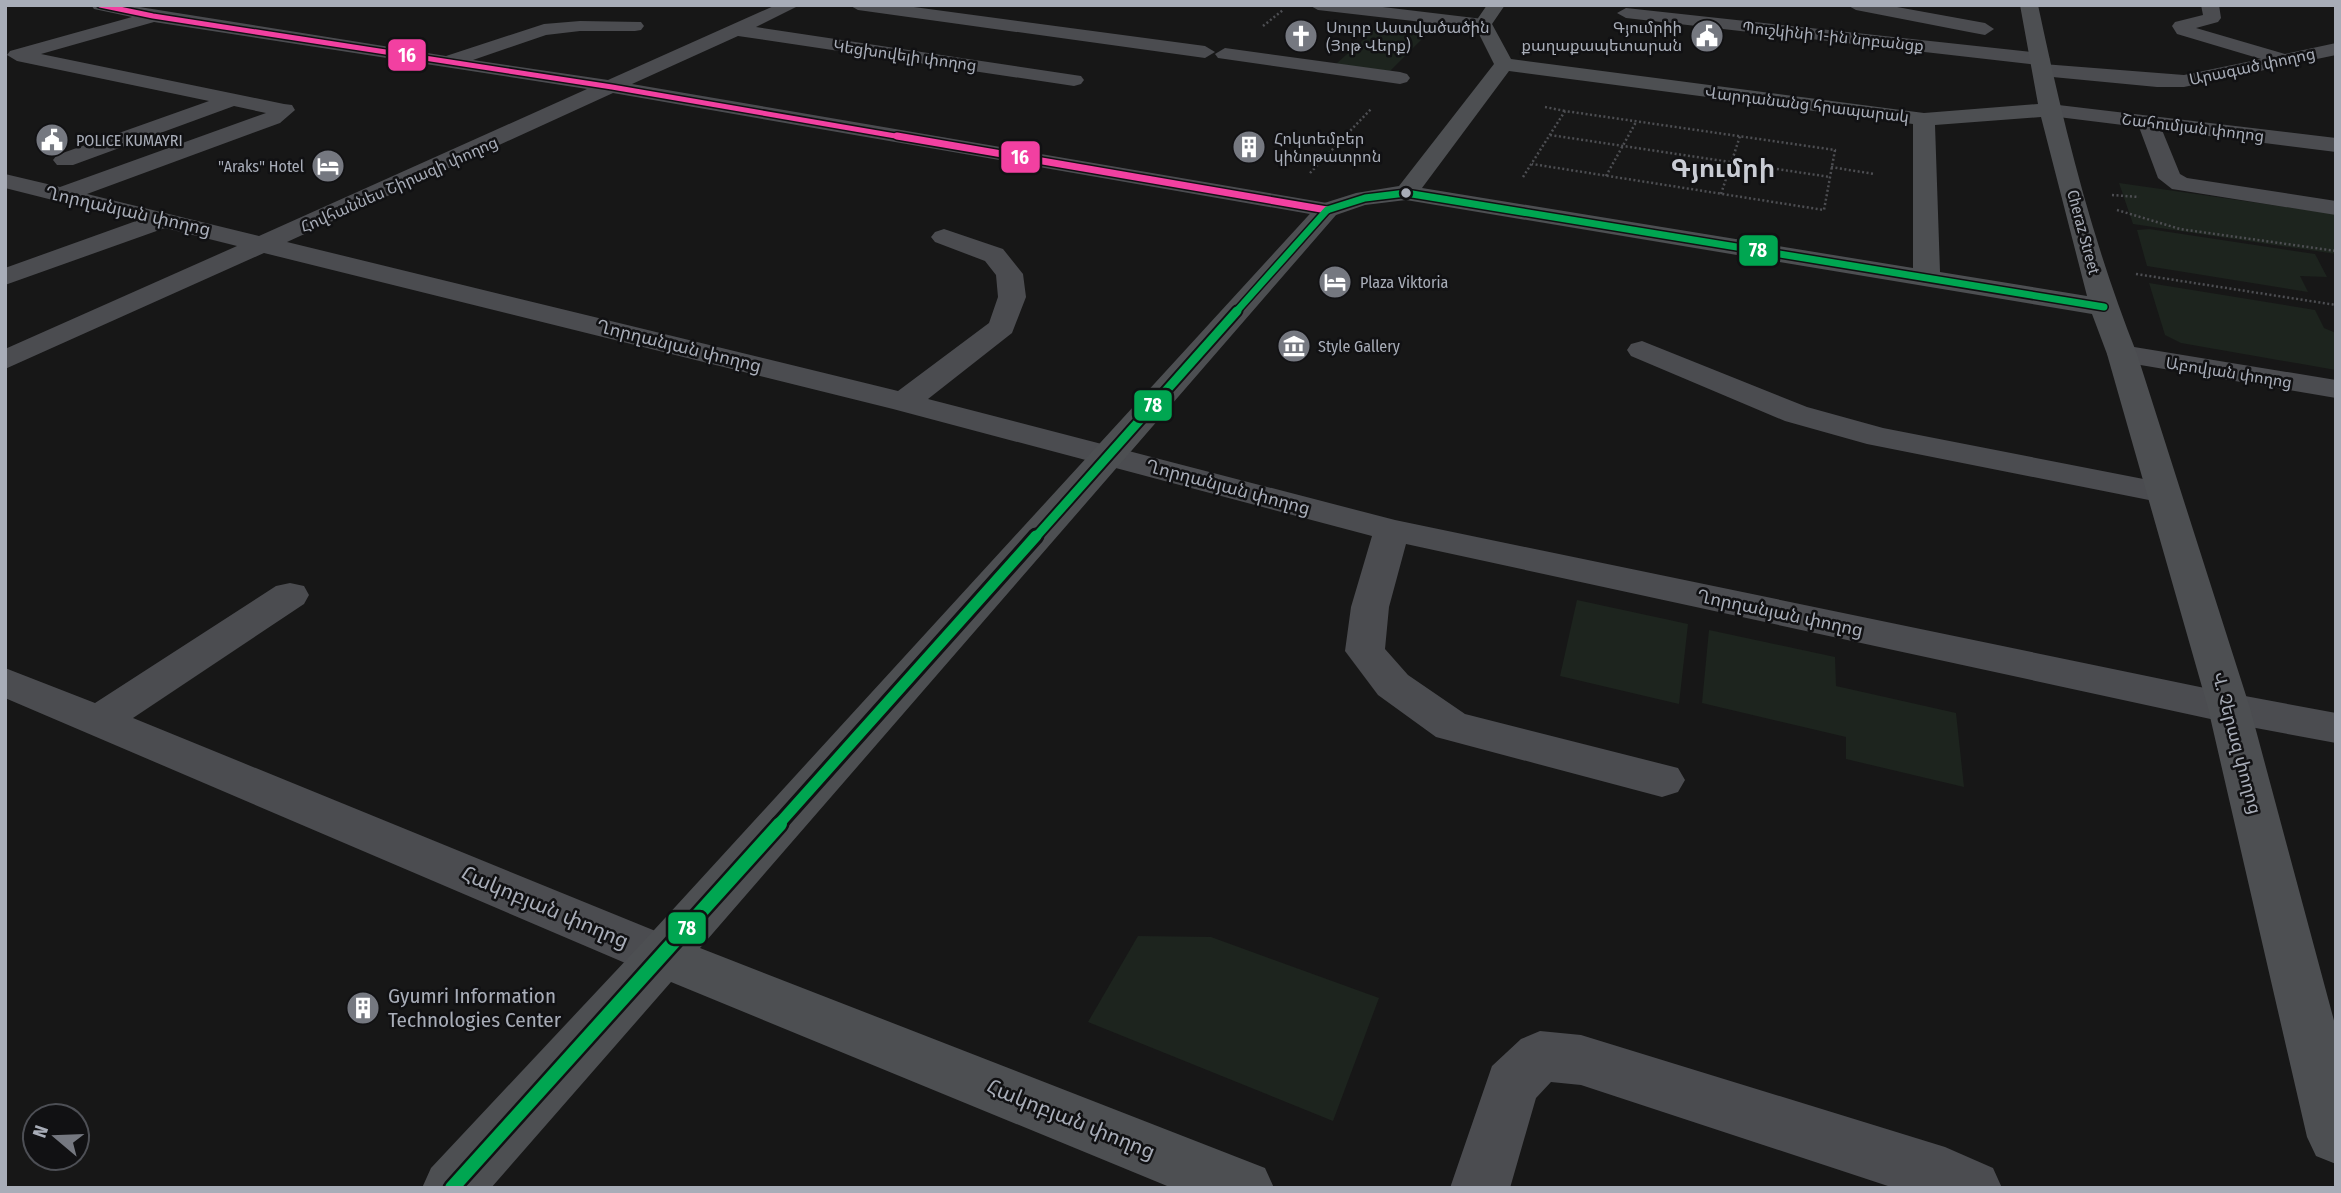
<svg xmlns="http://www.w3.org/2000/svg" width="2341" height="1193" font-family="'Fira Sans Condensed','Noto Sans Armenian',sans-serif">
  <rect width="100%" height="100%" fill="#171717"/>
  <g fill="#1d241e">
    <polygon points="1381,24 1431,30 1390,71 1336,64"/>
    <polygon points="2119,183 2336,214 2336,254 2133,224"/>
    <polygon points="2149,229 2315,254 2327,277 2300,276 2308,292 2147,266 2137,230"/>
    <polygon points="2149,283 2315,310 2324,328 2336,333 2336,370 2181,343 2165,335"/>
    <polygon points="1577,600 1688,624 1679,704 1560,676"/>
    <polygon points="1709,630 1835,657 1836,686 1956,713 1964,787 1846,759 1846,737 1702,703"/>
    <polygon points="1138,936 1211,937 1379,998 1333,1121 1088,1022"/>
  </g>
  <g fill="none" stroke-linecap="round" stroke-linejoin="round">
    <g stroke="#4d4e52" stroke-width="2.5" stroke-dasharray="2 2.5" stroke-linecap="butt">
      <polyline points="1263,26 1283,10"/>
      <polyline points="1545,107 1565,111"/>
      <polyline points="1550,135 1830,177"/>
      <polyline points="1831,167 1874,174"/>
      <polyline points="1310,173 1372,108"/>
      <polyline points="1606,176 1636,122"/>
      <polyline points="1523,177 1565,111 1835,150 1824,210 1532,164"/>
      <polyline points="1721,194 1740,136"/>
      <polyline points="2112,195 2139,197"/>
      <polyline points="2117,210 2180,229 2336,251"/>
      <polyline points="2136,274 2336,305"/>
    </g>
    <g fill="#4b4c50" fill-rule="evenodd">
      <path d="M91,5H127L446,56L544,24L580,21L641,22L644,26L641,30L635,31H580L546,35L473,60L608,80L776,5H800L756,27L1081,76L1084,80L1081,84L1074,86L738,36L632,84L1327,203L1336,205L1339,210L1336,215L1327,217L613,93L287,242L898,391L989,323L998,297L996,275L985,261L935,242L931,237L935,232L944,229L1003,249L1023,274L1026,297L1012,333L928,399L1395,520L2229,693L2336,713V743L2229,723L1406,544L1389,607L1385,649L1408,675L1465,714L1678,768L1685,780L1678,792L1662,797L1436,737L1378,695L1345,651L1351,607L1372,536L893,409L264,253L5,369V349L237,246L165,228L5,285V268L136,221L5,188V174L60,187L266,113L234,106L73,165H57L53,160L57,155L209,101L17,61L7,55L10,51L132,17L94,9ZM154,22L587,89L259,236L87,194L280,123L295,110L292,105L284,104L41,54Z"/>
      <polygon points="849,5 899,5 1205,46 1215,52 1205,58 858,10"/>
      <polygon points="1309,5 1366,5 1483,19 1492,24 1483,29 1318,10"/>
      <polygon points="1847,5 1886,5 1985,23 1994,29 1985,35 1969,32 1856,10"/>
      <polygon points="2201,5 2219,5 2221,18 2218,22 2196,28 2285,54 2336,43 2336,55 2184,87 2157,87 2042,76 2035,74 2032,70 2039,65 1626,18 1617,13 1626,8 2040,53 2050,59 2043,64 2184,75 2261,59 2177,34 2172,26 2175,22 2203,15"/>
      <polygon points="1225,48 1400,72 1407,74 1410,78 1407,82 1400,84 1218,58 1215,54"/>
      <polygon points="2050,104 2336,138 2336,152 2162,130 2180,174 2187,178 2336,201 2336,215 2172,189 2158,178 2139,127 2042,115 2039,110 2042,105"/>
      <polygon points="1642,341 1807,407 1883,428 2164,483 2176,486 2181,493 2176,500 2164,503 1867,444 1785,421 1631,356 1627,350 1631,344"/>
      <polygon points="2122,345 2336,380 2336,398 2111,360 2107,354 2111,348"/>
      <polygon points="290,583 304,586 309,595 304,604 133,718 680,941 688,956 680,971 662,977 644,971 5,698 5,668 95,703 276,586"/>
      <polygon points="1540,1031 1581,1035 1945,1147 1993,1168 2002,1188 1894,1188 1581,1085 1551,1082 1536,1098 1510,1188 1450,1188 1492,1066 1521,1039"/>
    </g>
    <path fill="#4d4f52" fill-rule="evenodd" d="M1487,5H1505L1492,24L1511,59L1924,113L2038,104L2020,5H2038C2063,123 2092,242 2137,354L2250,708L2336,1028V1164L2316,1156L2307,1137L2208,708L2107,354L2092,314L1406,200L1365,205L1336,215L700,948L1265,1168L1274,1188H1172L671,982L491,1188H422L431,1168L644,941L1318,205L1356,193L1399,186L1494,64L1474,24ZM1509,71L1913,124V268L1422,188ZM2041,117L2087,296L1940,272L1935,125Z"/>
    <defs>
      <polyline id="bus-1-far1" points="100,5 153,16 612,87 907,138"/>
      <polyline id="bus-1" points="897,136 1327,210"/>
      <polyline id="bus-2-far3" points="1235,313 1327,210 1365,198 1406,193 2104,307"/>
      <polyline id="bus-2-far2" points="1035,538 1237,311"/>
      <polyline id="bus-2-far1" points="778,825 1036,536"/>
      <polyline id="bus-2" points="452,1188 780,824"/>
    </defs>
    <use href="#bus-1-far1" stroke="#111113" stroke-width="8"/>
    <use href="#bus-1" stroke="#111113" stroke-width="10"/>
    <use href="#bus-2-far3" stroke="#111113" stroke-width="10"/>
    <use href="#bus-2-far2" stroke="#111113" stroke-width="13"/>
    <use href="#bus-2-far1" stroke="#111113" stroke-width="17"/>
    <use href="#bus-2" stroke="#111113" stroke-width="19"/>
    <use href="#bus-1-far1" stroke="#f240a1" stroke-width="5"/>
    <use href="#bus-1" stroke="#f240a1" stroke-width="7"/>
    <use href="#bus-2-far3" stroke="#00a651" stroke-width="7"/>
    <use href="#bus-2-far2" stroke="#00a651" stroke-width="9"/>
    <use href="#bus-2-far1" stroke="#00a651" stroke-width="11"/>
    <use href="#bus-2" stroke="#00a651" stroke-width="14"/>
  </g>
  <defs>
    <symbol id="church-disc" viewBox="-11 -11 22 22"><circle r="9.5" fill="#757880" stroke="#111113"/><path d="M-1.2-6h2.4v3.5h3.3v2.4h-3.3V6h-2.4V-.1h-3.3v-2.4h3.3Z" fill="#fff"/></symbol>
    <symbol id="civic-disc" viewBox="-11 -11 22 22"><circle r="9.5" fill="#757880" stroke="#111113"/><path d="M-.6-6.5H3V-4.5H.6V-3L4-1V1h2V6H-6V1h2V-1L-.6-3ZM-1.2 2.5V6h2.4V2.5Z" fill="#fff"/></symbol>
    <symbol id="building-disc" viewBox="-11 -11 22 22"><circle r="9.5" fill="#757880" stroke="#111113"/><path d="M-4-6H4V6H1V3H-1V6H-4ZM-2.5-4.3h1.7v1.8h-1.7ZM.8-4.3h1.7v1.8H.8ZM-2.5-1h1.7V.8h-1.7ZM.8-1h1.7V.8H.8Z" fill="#fff"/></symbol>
    <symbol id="hotel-disc" viewBox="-11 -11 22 22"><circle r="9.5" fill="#757880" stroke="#111113"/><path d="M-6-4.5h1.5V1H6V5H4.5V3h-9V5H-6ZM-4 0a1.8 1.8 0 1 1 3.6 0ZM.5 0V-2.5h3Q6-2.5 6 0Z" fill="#fff"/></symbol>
    <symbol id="museum-disc" viewBox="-11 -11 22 22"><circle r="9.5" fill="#757880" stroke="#111113"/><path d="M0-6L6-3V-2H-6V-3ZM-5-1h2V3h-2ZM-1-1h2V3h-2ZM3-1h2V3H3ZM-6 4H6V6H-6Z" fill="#fff"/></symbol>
  </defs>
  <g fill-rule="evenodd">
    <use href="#church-disc" x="1282" y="17" width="38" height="38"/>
    <use href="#civic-disc" x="1688" y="17" width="38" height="38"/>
    <use href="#civic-disc" x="33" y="121" width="38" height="38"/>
    <use href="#building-disc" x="1230" y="128" width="38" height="38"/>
    <use href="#hotel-disc" x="309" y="147" width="38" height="38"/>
    <use href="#hotel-disc" x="1316" y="263" width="38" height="38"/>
    <use href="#museum-disc" x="1275" y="327" width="38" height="38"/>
    <use href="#building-disc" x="344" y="989" width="38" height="38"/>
  </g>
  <circle fill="#a8adb8" stroke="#111113" stroke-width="2.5" cx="1406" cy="193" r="6"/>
  <g text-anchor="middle" stroke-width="5" stroke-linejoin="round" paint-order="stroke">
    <g font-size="16" fill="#a8adb8" stroke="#111113" text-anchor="start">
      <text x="1326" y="33">Սուրբ Աստվածածին<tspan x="1326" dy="18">(Յոթ Վերք)</tspan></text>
      <text x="1682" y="33" text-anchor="end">Գյումրիի<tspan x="1682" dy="18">քաղաքապետարան</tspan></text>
      <text x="1274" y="144">Հոկտեմբեր<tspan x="1274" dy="18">կինոթատրոն</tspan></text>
      <text x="76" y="146">POLICE KUMAYRI</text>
      <text x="304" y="172" text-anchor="end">"Araks" Hotel</text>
      <text x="1360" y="288">Plaza Viktoria</text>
      <text x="1318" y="352">Style Gallery</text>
    </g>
    <g font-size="16" fill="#a8adb8" stroke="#111113">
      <text transform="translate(1833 36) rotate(6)" y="6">Պուշկինի 1-ին նրբանցք</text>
      <text transform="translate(905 55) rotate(8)" y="6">Կեցխովելի փողոց</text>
      <text transform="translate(2252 66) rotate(-12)" y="6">Արագած փողոց</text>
      <text transform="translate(1807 104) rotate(7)" y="6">Վարդանանց հրապարակ</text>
      <text transform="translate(2193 127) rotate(7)" y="6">Շահումյան փողոց</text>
      <text transform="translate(399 184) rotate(-24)" y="6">Հովհաննես Շիրազի փողոց</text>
      <text transform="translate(2084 232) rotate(75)" y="6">Cheraz Street</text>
      <text transform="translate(2229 372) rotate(9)" y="6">Աբովյան փողոց</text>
    </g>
    <g font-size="18" fill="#a8adb8" stroke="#111113">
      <text transform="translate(128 211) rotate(13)" y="6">Ղորղանյան փողոց</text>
      <text transform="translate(679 346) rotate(14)" y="6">Ղորղանյան փողոց</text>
      <text transform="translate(1228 487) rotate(15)" y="6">Ղորղանյան փողոց</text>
      <text transform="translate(1780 613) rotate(12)" y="6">Ղորղանյան փողոց</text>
      <text transform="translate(2237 743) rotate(75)" y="6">Վ. Չերազ փողոց</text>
    </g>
    <g font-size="21" fill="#a8adb8" stroke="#111113">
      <text transform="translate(545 907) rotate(23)" y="7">Հակոբյան փողոց</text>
      <text transform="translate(1071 1119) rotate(22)" y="7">Հակոբյան փողոց</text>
    </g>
    <g font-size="21" fill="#a8adb8" stroke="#111113" text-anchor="start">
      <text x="388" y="1003">Gyumri Information<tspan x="388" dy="24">Technologies Center</tspan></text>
    </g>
    <g font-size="26" font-weight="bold" fill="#c9ccd4" stroke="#111113">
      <text x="1723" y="177">Գյումրի</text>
    </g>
  </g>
  <g stroke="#111113" stroke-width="2.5">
    <rect x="387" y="38" width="40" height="34" rx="7" fill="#f240a1"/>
    <rect x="1000" y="140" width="41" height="34" rx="7" fill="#f240a1"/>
    <rect x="1738" y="234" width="41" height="33" rx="7" fill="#00a651"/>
    <rect x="1133" y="389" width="40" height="33" rx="7" fill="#00a651"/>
    <rect x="667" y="911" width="40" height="34" rx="7" fill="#00a651"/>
  </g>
  <g font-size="19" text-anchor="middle" font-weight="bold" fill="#fff">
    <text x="407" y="62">16</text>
    <text x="1020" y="164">16</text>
    <text x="1758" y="257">78</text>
    <text x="1153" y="412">78</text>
    <text x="687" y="935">78</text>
  </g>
  <rect width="2341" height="1193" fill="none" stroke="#a8adb8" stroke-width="14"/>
  <g transform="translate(56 1137) rotate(289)"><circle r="33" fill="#111113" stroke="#4d4f55" stroke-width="2"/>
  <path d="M0-5L12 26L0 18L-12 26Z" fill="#757880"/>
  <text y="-10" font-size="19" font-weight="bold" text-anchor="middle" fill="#a8adb8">N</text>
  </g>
</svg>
